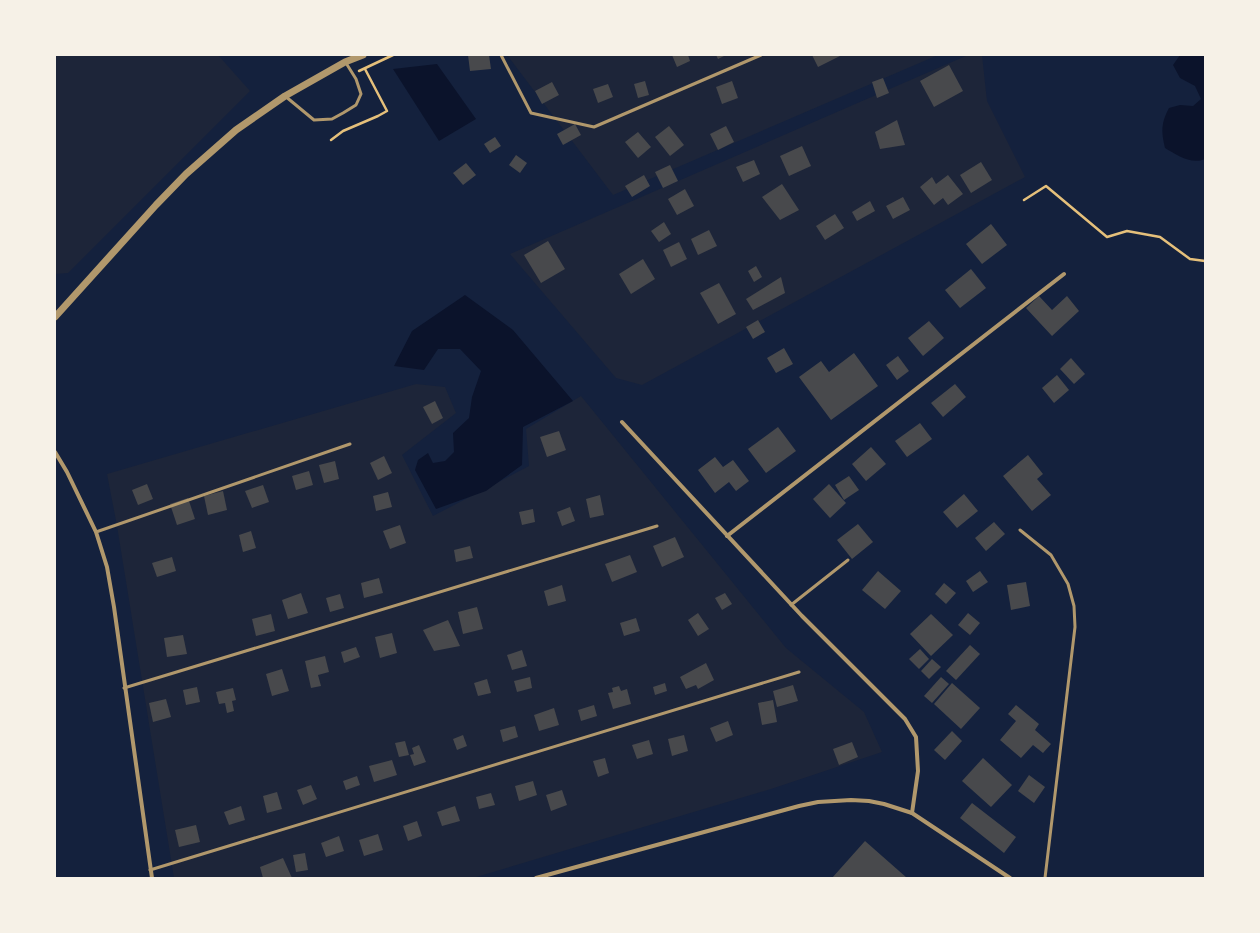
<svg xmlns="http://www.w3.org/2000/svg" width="1260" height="933" font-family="'PT Sans Narrow',sans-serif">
  <rect width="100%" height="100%" fill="#14213d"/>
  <g fill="#1d2539">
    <polygon points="55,55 218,55 250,91 68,273 55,274"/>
    <polygon points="507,55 938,55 613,195"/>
    <polygon points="968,55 982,55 987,101 1025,177 642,385 616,378 510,254"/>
    <polygon points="416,384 445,387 456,413 402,455 433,516 529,466 526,429 581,396 786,648 864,712 882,752 771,789 473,878 174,878 117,526 107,474"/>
  </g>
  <g fill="#0b132b">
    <path d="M1180,55H1205V159C1191,165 1177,155 1165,148C1161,131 1161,123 1169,108L1180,105L1193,106L1201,99L1195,86L1180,78L1173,65Z"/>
    <polygon points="437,64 476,119 439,141 393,69"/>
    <polygon points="465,295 513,330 573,401 523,427 522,465 486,491 436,509 415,470 418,460 428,453 433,463 445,461 454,452 453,433 469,418 472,397 481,371 460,349 438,349 424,370 394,366 412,331"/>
  </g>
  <g fill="#48494c">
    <polygon points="468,55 489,55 491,69 470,71"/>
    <polygon points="672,55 688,55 690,61 677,67"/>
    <polygon points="716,55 726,55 718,59"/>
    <polygon points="812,55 842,55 818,67"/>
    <polygon points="949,65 963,91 934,107 920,81"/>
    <polygon points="883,78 889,93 877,98 872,82"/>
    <polygon points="645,81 649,95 638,98 634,84"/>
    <polygon points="732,81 738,98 722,104 716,87"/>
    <polygon points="552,82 559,95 542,104 535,91"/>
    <polygon points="608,84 613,97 598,103 593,89"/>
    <polygon points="897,120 905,145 880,149 875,132"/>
    <polygon points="575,124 581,135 563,145 557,134"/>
    <polygon points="669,126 684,145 670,156 655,137"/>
    <polygon points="726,126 734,142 718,150 710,134"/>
    <polygon points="638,132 651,147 638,158 625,142"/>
    <polygon points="495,137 501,146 490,153 484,144"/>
    <polygon points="802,146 811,166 789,176 780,156"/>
    <polygon points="516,155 527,163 520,173 509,165"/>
    <polygon points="754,160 760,174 743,182 736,167"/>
    <polygon points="981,162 992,180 971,193 960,175"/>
    <polygon points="466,163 476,175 463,185 453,173"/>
    <polygon points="670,165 678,181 663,188 655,172"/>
    <polygon points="644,175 650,186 632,197 625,186"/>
    <polygon points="948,175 963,194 948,205 943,198 934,205 920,187 932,177 936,184"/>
    <polygon points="782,184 799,210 780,220 762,197"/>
    <polygon points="685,189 694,206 677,215 668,199"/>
    <polygon points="903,197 910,210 893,219 886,206"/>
    <polygon points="870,201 875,211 857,221 852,212"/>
    <polygon points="835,214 844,228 825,240 816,226"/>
    <polygon points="664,222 671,234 659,242 651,231"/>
    <polygon points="991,224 1007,245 982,264 966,244"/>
    <polygon points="709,230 717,246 698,255 691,239"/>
    <polygon points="548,241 565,269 541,283 524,255"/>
    <polygon points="679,242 687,259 671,267 663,250"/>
    <polygon points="643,259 655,279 631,294 619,274"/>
    <polygon points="756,266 762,277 754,282 748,271"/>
    <polygon points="971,269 986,288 960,308 945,290"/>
    <polygon points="781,277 785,293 753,310 746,299"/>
    <polygon points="719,283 736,314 718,324 700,293"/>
    <polygon points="1039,296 1052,310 1067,296 1079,311 1052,336 1026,308"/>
    <polygon points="758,320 765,332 753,339 746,327"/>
    <polygon points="929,321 944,338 923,356 908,338"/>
    <polygon points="784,348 793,364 776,373 767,358"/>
    <polygon points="854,353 878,386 831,420 799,377 821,361 829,372"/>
    <polygon points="898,356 909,371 897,380 886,365"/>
    <polygon points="1071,358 1085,374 1074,384 1060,369"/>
    <polygon points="1057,375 1069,390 1054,403 1042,388"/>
    <polygon points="955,384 966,397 943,417 931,403"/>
    <polygon points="435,401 443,418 432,424 423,407"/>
    <polygon points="920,423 932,439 907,457 895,441"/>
    <polygon points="778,427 796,451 766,473 748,449"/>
    <polygon points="559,431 566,450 547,457 540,437"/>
    <polygon points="871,447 886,464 866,481 852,464"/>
    <polygon points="1028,455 1043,474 1037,479 1051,495 1032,511 1003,476"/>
    <polygon points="384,456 392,473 378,480 370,463"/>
    <polygon points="715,457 723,467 733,460 749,481 736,491 729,482 715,493 698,470"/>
    <polygon points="335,461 339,479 324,483 319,465"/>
    <polygon points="309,471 313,485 296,490 292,476"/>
    <polygon points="849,476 859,490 844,500 835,485"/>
    <polygon points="147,484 153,499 138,505 132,490"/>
    <polygon points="829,484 846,503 830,518 813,499"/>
    <polygon points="263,485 269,502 252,508 245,491"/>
    <polygon points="223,491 227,510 208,515 204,496"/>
    <polygon points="388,492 392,507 376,511 373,496"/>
    <polygon points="964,494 978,511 957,528 943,512"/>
    <polygon points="600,495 604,515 590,518 586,499"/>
    <polygon points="188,498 195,519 177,525 170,504"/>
    <polygon points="570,507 575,521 562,526 557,512"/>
    <polygon points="533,509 535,522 522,525 519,512"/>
    <polygon points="994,522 1005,534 986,551 975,538"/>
    <polygon points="858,524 873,542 852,559 837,540"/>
    <polygon points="400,525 406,543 390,549 383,531"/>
    <polygon points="251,531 256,548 243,552 239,535"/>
    <polygon points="675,537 684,557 662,567 653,546"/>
    <polygon points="470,546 473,558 456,562 454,550"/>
    <polygon points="630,555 637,572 612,582 605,564"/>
    <polygon points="172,557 176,571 157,577 152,563"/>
    <polygon points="878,571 901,591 885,609 862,590"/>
    <polygon points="980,571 988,582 973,592 966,581"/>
    <polygon points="379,578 383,593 364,598 361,583"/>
    <polygon points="1026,582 1030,606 1011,610 1007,585"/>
    <polygon points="944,583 956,593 946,604 935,594"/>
    <polygon points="562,585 566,601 548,606 544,591"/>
    <polygon points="301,593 308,613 288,619 282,600"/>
    <polygon points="725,593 732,604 722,610 715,598"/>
    <polygon points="340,594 344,608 330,612 326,598"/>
    <polygon points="477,607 483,629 463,634 458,612"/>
    <polygon points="698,613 709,629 698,636 688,620"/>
    <polygon points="968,613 980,623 970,635 958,625"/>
    <polygon points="271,614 275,631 256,636 252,619"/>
    <polygon points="931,614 953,635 931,656 910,634"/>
    <polygon points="636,618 640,631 624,636 620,623"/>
    <polygon points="448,620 460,646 434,651 423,630"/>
    <polygon points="392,633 397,653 380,658 375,637"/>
    <polygon points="183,635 187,654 167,657 164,638"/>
    <polygon points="970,645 980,654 956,680 946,671"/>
    <polygon points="356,647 360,657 344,663 341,652"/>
    <polygon points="920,649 929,659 919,669 909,659"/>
    <polygon points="522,650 527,666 512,670 507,655"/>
    <polygon points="325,656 329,672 318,675 321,686 311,688 305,661"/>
    <polygon points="932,659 941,667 929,679 921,671"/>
    <polygon points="706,663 714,680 698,689 696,685 686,689 680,677"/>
    <polygon points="282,669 289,691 272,696 266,674"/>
    <polygon points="530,677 532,688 517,692 514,681"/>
    <polygon points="941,677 949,684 932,703 924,696"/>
    <polygon points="487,679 491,693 478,696 474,683"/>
    <polygon points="665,683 667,691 655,695 653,687"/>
    <polygon points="952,683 980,708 961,729 934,704"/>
    <polygon points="793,685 798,701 777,707 773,691"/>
    <polygon points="619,686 621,691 627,689 631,704 613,709 608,693 613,692 612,688"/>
    <polygon points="197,687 200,702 186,705 183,690"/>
    <polygon points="233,688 236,700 232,701 234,711 227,713 225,703 219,704 216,692"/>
    <polygon points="166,699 171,717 153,722 149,703"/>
    <polygon points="773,700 777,722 762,725 758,703"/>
    <polygon points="594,705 597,716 581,721 578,710"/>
    <polygon points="1016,705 1039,724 1035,730 1051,744 1043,753 1033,745 1021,758 1000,740 1016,721 1008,714"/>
    <polygon points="554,708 559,725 539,731 534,715"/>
    <polygon points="728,721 733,735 716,742 710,728"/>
    <polygon points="515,726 518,737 503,742 500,730"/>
    <polygon points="952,731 962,741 945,760 934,750"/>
    <polygon points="463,735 467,746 457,750 453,739"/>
    <polygon points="684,735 688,751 672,756 668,739"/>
    <polygon points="649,740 653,754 637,759 632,745"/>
    <polygon points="405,741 409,755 399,757 395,743"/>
    <polygon points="852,742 858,757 839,765 833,749"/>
    <polygon points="419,745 426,762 414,766 410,755 414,754 412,748"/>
    <polygon points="605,758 609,773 598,777 593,761"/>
    <polygon points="983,758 1012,785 991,807 962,781"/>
    <polygon points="392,760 397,775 374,782 369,766"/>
    <polygon points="1029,775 1045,787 1034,803 1018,791"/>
    <polygon points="357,776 360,785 346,790 343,781"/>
    <polygon points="533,781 537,795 519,801 515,786"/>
    <polygon points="311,785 317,799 303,805 297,790"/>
    <polygon points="562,790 567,805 551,811 546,795"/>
    <polygon points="277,792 282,809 267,813 263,796"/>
    <polygon points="491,793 495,805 479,809 476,797"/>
    <polygon points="972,803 1016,837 1004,853 960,818"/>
    <polygon points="241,806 245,820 229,825 224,812"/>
    <polygon points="455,806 460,821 442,826 437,812"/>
    <polygon points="417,821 422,836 408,841 403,826"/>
    <polygon points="196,825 200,842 179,847 175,830"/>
    <polygon points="378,834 383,850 364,856 359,840"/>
    <polygon points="339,836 344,851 326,857 321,843"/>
    <polygon points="865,841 907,878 832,878"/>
    <polygon points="305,853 308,870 296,872 293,855"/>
    <polygon points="283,858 292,878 263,878 260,867"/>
  </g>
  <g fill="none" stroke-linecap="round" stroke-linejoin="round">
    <g stroke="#e5c07b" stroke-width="2.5">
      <polyline points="359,71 393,55"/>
      <polyline points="331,140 343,131 378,116 387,111 365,69"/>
      <polyline points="1024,200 1046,186 1107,237 1127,231 1160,237 1190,259 1205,261"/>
    </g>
    <g stroke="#b1986c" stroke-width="3">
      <polyline points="501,55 531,113 594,127 761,55"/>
      <polyline points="285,96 314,120 332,119 343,113 356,105 361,94 356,79 346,63"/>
      <polyline points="1020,530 1051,555 1068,584 1074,606 1075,627 1045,878"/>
      <polyline points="96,532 350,444"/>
      <polyline points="791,605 848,560"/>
      <polyline points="124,688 657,526"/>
      <polyline points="150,870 799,672"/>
    </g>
    <g stroke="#b1986c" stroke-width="4">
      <polyline points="622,422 802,616 905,719 916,737 918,771 912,813"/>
      <polyline points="55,452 67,472 96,532 107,567 114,607 152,878"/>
      <polyline points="727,536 1064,274"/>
      <polyline points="536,878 799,806 818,802 851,800 869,801 884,804 912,813 1010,878"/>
    </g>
    <polyline stroke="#b1986c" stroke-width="7" points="55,317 156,205 186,174 236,130 285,96 345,62 363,55"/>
  </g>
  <rect width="1260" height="933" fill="none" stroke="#f6f1e7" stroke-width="112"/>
</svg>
